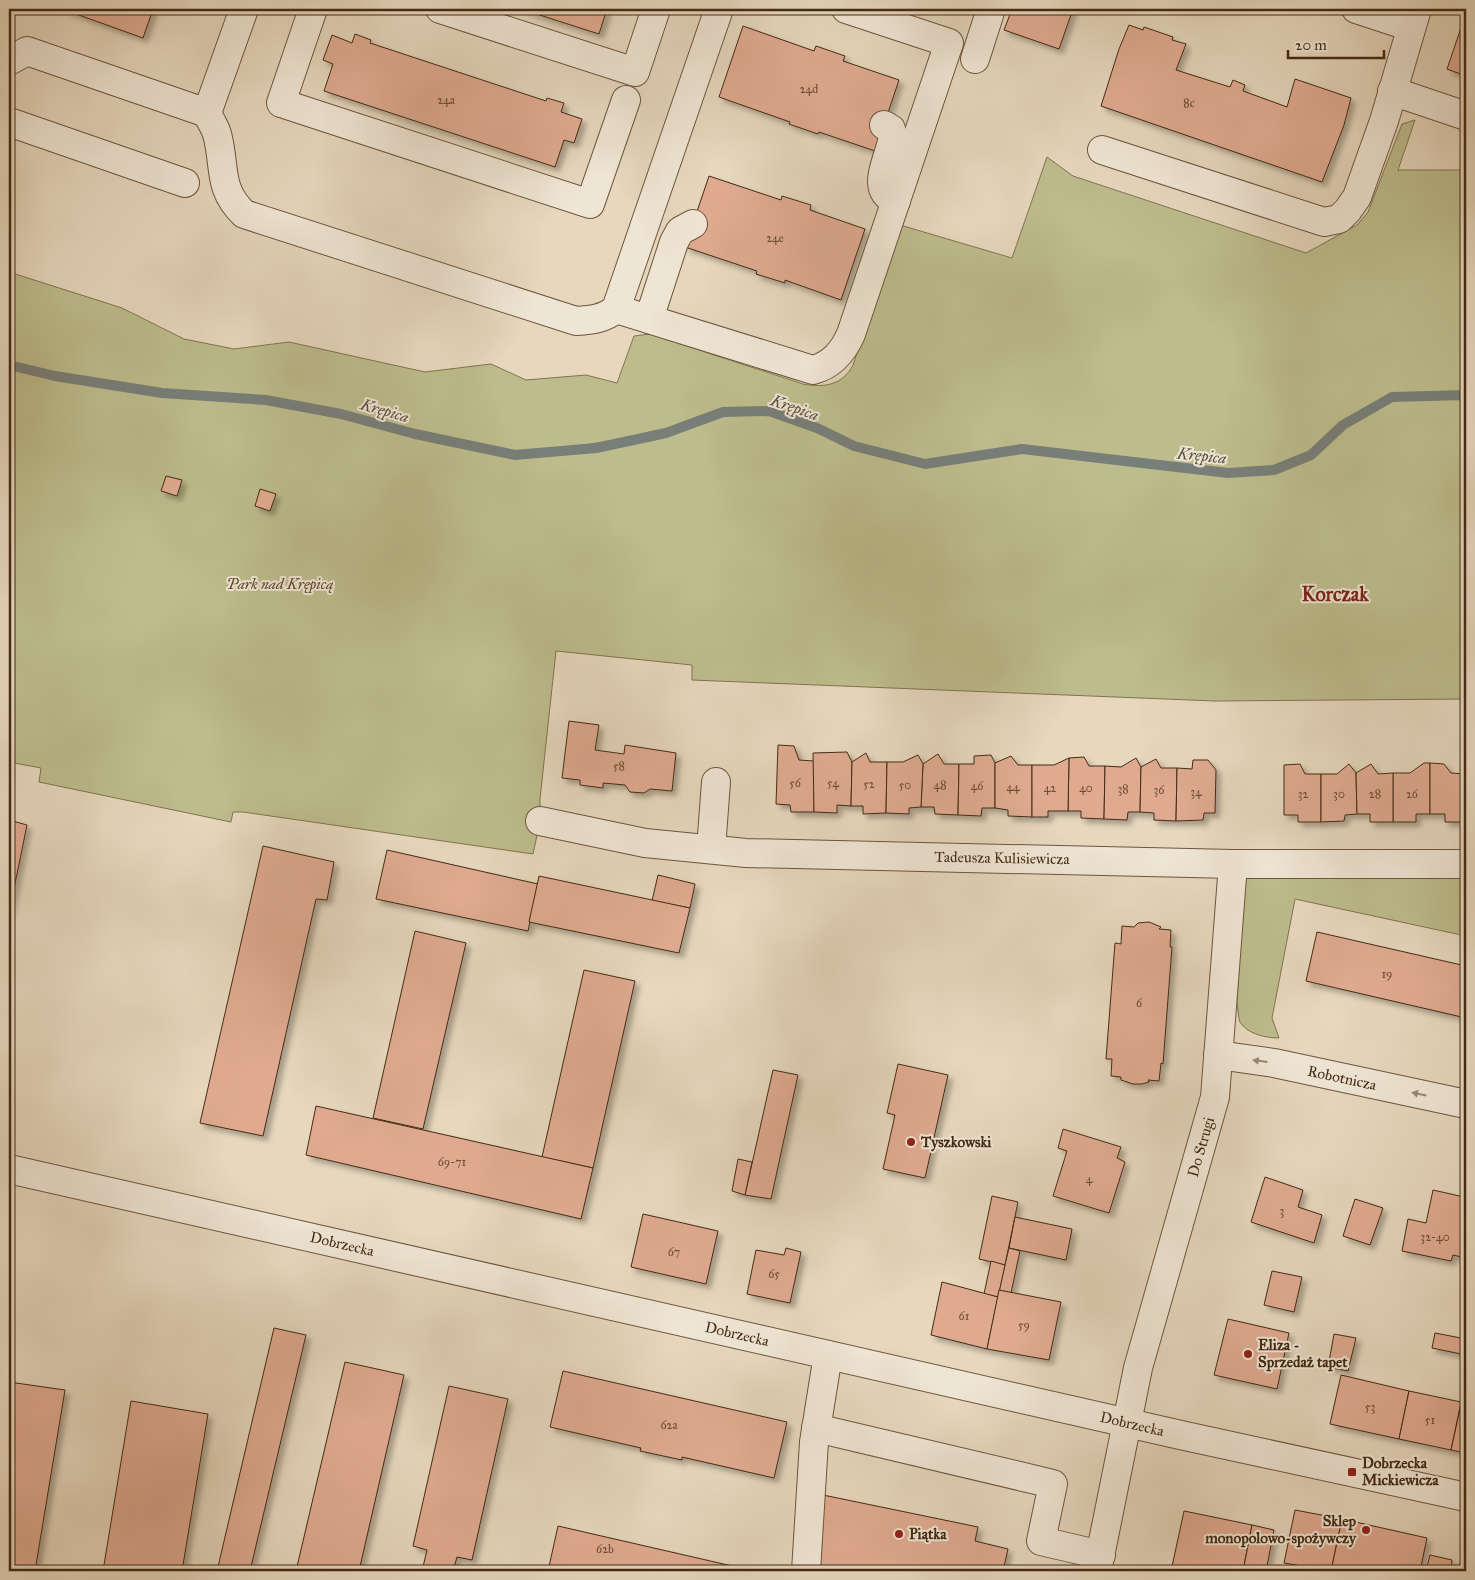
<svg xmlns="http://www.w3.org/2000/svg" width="1475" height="1580" font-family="'IM FELL Great Primer',serif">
  <defs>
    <filter id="shadow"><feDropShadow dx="4.5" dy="4.5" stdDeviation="2.5" flood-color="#0004"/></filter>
  </defs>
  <rect width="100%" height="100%" fill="#e6d7bd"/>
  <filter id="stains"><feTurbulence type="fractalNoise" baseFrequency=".004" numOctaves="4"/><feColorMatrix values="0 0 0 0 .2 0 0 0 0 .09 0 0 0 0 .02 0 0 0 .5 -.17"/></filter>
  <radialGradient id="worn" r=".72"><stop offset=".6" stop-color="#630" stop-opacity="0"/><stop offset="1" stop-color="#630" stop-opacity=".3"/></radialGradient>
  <g fill="#bdbc8c" stroke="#807450" fill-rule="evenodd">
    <path d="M1415,120L1398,170H1466V699L1215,701L692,680V665L556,651L540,799V821L533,854L243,812H233L231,822L39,782L41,768L9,762V272L122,308L184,339L234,349L289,342L425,372L491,364L526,380L586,375L617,383L634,336L650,334L803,384C824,388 843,385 853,365L900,225L1012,258L1047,157L1073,176L1306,253L1357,225L1368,212L1402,124ZM654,435L596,448L528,454V453Z"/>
    <path d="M1245,864H1466V936L1295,899L1272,1018L1279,1038C1266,1038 1247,1034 1240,1022C1238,1017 1238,1007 1237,1002Z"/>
  </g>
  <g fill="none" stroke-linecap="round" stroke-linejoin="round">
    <polyline stroke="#787f79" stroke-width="10" points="9,365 55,376 162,393 266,400 341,414 415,434 515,455 596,448 666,433 723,412 769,411 817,428 854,446 925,464 1022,449 1228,473 1274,470 1311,455 1343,425 1392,397 1466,395"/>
  </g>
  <g fill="#dfaa90" stroke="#432b14" filter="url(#shadow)">
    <polygon points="62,9 153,9 143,38"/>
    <polygon points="521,9 607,9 599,34"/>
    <polygon points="1012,9 1073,9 1059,49 1004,30"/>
    <polygon points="1466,13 1466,76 1447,69"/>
    <polygon points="1129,25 1143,30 1144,27 1173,37 1172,40 1186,44 1176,70 1230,87 1233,80 1245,85 1243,91 1287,107 1295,79 1351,98 1344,125 1322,182 1101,106 1119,49"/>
    <polygon points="743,26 814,51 816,46 845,56 843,61 899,80 875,151 819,132 818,134 789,124 790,122 719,97"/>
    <polygon points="355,34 371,40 370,43 546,101 547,98 564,103 561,112 582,119 574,143 564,140 555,167 324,91 333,64 323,60 332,35 352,43"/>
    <polygon points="709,176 781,200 782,196 811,205 810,210 865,229 841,300 785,280 785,283 756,274 757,271 685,247"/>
    <polygon points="166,476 182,480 177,496 161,491"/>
    <polygon points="260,489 276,494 270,511 255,506"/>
    <polygon points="569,721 599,725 595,750 624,754 625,745 676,753 672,791 650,789 644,793 630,792 625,785 603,783 603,788 580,785 580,780 562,778"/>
    <polygon points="778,745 794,746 799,760 814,761 814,812 791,812 790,805 776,804"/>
    <polygon points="847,752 852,762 851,806 837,805 837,813 814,812 813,753"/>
    <polygon points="866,753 870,762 887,762 886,813 863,814 863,806 851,806 852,762"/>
    <polygon points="938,754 944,764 959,764 958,815 935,814 934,807 921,807 923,764"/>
    <polygon points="918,755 923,764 921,807 909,808 909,814 886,813 887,762 903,762"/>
    <polygon points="991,755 995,763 995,808 982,808 981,816 958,815 959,764 974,764 974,756"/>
    <polygon points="1011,756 1018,765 1032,765 1032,817 1008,816 1008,810 995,808 995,763"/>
    <polygon points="1084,757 1089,766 1105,766 1104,819 1081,818 1081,811 1068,811 1069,758"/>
    <polygon points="1069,758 1068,811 1048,811 1048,817 1032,817 1032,765 1054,765"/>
    <polygon points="1136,758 1141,767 1140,812 1128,812 1127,820 1104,819 1105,766 1121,767"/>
    <polygon points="1156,759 1161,768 1177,768 1176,821 1154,820 1154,813 1140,812 1141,767"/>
    <polygon points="1193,760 1208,760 1216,770 1215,813 1204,813 1203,820 1176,821 1177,768 1192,769"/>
    <polygon points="1424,763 1430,763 1430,814 1416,814 1416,822 1393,822 1393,773 1410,773"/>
    <polygon points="1430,763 1444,764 1451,773 1466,774 1466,822 1445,822 1445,814 1430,814"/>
    <polygon points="1300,764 1305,774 1321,774 1321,822 1298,822 1298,815 1284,815 1284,765"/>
    <polygon points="1349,764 1356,773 1357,814 1345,815 1344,821 1321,822 1321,774 1337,774"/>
    <polygon points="1371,764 1378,774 1393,773 1393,822 1370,822 1370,814 1357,814 1356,773"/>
    <polygon points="9,820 27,825 9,913"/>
    <polygon points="263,846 334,862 327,900 316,899 263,1136 200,1123"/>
    <polygon points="387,850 538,884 528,931 376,899"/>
    <polygon points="658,875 695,884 690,908 652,901"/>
    <polygon points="539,876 690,908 679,953 529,922"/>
    <polygon points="1149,922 1161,927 1159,929 1171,930 1170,947 1172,947 1163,1064 1161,1063 1159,1081 1148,1080 1149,1082 1142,1084 1133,1084 1121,1080 1121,1077 1111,1076 1112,1059 1106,1059 1115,943 1121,944 1122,926 1134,927 1138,923"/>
    <polygon points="415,931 466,943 423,1129 373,1118"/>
    <polygon points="1317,932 1466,966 1466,1018 1306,981"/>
    <polygon points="584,970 635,981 593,1168 542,1157"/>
    <polygon points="898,1064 948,1075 925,1178 883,1169 895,1115 887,1113"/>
    <polygon points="773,1070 798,1075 771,1199 745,1195"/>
    <polygon points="316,1106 593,1168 581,1219 306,1155"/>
    <polygon points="1063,1129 1121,1147 1117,1158 1125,1162 1109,1213 1053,1196 1067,1151 1058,1148"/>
    <polygon points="738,1159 752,1162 745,1195 732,1191"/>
    <polygon points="1265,1177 1303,1190 1298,1207 1322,1215 1314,1243 1251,1222"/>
    <polygon points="1433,1190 1464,1197 1463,1206 1466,1207 1466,1258 1453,1255 1451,1261 1402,1251 1408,1219 1426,1223"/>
    <polygon points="992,1196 1018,1202 1005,1265 979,1259"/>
    <polygon points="1355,1199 1383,1208 1370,1245 1343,1236"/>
    <polygon points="643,1214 718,1231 706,1284 631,1267"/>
    <polygon points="1015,1217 1072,1229 1066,1260 1009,1248"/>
    <polygon points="786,1248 801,1252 790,1303 747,1294 756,1250 784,1255"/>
    <polygon points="1009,1248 1020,1251 1011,1293 999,1290"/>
    <polygon points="991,1261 1005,1265 998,1297 984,1294"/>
    <polygon points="1272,1271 1302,1277 1294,1312 1264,1305"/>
    <polygon points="942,1282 998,1297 987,1349 931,1335"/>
    <polygon points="999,1290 1061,1302 1049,1360 987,1349"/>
    <polygon points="1228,1319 1289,1333 1277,1389 1214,1375"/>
    <polygon points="274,1328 306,1335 250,1571 217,1571"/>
    <polygon points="1435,1333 1466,1339 1466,1355 1432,1348"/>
    <polygon points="1334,1334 1356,1338 1348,1371 1328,1367"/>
    <polygon points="345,1362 404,1375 359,1571 296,1571"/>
    <polygon points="563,1371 787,1422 774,1478 682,1457 682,1460 640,1451 641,1448 550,1427"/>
    <polygon points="1341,1375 1409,1391 1399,1439 1330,1424"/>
    <polygon points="9,1382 65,1390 35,1571 9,1571"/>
    <polygon points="449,1386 508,1399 472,1560 457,1557 453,1571 422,1571 427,1550 413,1546"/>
    <polygon points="1409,1391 1461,1402 1451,1450 1399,1439"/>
    <polygon points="1464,1391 1466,1391 1466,1453 1451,1450"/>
    <polygon points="131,1401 208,1414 182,1571 103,1571"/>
    <polygon points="823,1495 978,1527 975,1541 1008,1549 1003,1571 820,1571"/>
    <polygon points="1295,1510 1342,1519 1331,1571 1284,1563"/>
    <polygon points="1184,1511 1252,1525 1243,1571 1171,1571"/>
    <polygon points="1342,1519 1427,1538 1420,1571 1331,1571"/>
    <polygon points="1252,1525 1274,1530 1266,1571 1243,1571"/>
    <polygon points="558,1526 754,1571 548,1571"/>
    <polygon points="1430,1555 1452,1560 1451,1571 1426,1571"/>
    <polygon points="1461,1560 1466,1561 1466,1571 1458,1571"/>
  </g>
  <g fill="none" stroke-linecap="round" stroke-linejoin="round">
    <defs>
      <g id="minor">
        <polyline points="313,9 281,103 590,204 626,100"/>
        <polyline points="440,9 635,72 656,9"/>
        <polyline points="1356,9 1411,27"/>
        <polyline points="975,59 991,9"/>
        <polyline points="9,61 27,51 207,113 244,9"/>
        <polyline points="1392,91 1466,116"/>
        <path d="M207,113C210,120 215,127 217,134C226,167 217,188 244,214L576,321C591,320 604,319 616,309L719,9"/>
        <polyline points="9,122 185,183"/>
        <path d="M884,125L891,129L893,136C890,159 868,189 896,201"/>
        <polyline points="1102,150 1324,222 1339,219 1348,210 1357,197 1384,121 1417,9"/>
        <path d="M616,309L813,370C832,365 843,352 851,334L949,43L846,9"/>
        <polyline points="649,319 674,242 680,231 693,224"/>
        <polyline points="540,821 645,843 746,853 1233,864 1466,864"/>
        <polyline points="711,849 716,782"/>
        <polyline points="1218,1055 1274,1063 1466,1104"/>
        <polyline points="9,1169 1185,1436 1466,1497"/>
        <polyline points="816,1428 1053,1484 1041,1541 1101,1555"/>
        <polyline points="806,1571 814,1442 828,1355"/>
        <polyline points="1097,1571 1138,1368 1215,1097 1233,864"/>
      </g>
    </defs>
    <use href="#minor" stroke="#6c563e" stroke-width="30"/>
    <use href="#minor" stroke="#efe5d4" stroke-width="28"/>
  </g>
  <defs><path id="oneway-solid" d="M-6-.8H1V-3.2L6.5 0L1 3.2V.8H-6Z" transform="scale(1.25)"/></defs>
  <g fill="#998874">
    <use href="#oneway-solid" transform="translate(1260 1061) rotate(-173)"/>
    <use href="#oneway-solid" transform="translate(1419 1094) rotate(-168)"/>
  </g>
  <g fill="#8f2418" stroke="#efe5d4" stroke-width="2">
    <circle cx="911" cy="1142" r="5"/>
    <circle cx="1248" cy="1354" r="5"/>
    <rect x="1347" y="1467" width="10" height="10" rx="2.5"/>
    <circle cx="1366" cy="1530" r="5"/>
    <circle cx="899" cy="1534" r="5"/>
  </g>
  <g text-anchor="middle" stroke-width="4" stroke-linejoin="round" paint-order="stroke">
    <g font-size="12" fill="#6a4b33">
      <text x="809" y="93">24d</text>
      <text x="446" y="104">24a</text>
      <text x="1189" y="107">8c</text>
      <text x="775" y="242">24e</text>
      <text x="619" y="770">58</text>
      <text x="795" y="787">56</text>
      <text x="833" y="787">54</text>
      <text x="869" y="788">52</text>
      <text x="905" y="789">50</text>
      <text x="940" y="789">48</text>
      <text x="977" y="790">46</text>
      <text x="1013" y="791">44</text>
      <text x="1050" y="792">42</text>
      <text x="1086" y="792">40</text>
      <text x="1123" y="793">38</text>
      <text x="1159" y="794">36</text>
      <text x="1196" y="796">34</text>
      <text x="1303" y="798">32</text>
      <text x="1339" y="798">30</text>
      <text x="1375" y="798">28</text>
      <text x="1412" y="798">26</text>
      <text x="1387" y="978">19</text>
      <text x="1139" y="1007">6</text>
      <text x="452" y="1166">69-71</text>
      <text x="1089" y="1183">4</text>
      <text x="1282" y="1215">3</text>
      <text x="1435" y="1241">32-40</text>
      <text x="674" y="1256">67</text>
      <text x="774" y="1278">65</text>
      <text x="964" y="1320">61</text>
      <text x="1024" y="1329">59</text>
      <text x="1370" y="1411">53</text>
      <text x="1430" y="1424">51</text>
      <text x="669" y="1429">62a</text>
      <text x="605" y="1553">62b</text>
    </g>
    <g font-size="15" font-style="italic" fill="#5b482c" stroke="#efe5d4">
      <text x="280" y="589">Park nad Krępicą</text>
    </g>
    <g font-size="15" fill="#432b14" stroke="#efe5d4">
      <text transform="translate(1002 858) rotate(1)" y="5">Tadeusza Kulisiewicza</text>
      <text transform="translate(1342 1078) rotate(12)" y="5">Robotnicza</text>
      <text transform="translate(1201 1147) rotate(-74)" y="5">Do Strugi</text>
      <text transform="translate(342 1244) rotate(13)" y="5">Dobrzecka</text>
      <text transform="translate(737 1334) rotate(13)" y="5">Dobrzecka</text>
      <text transform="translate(1132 1424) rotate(13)" y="5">Dobrzecka</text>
    </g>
    <g font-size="15" font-weight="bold" fill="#432b14" stroke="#efe5d4" text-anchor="start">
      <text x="921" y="1147">Tyszkowski</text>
      <text x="1258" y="1350">Eliza -<tspan x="1258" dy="17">Sprzedaż tapet</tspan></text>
      <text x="1362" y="1468">Dobrzecka<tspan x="1362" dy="17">Mickiewicza</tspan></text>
      <text x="1356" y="1526" text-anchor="end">Sklep<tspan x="1356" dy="17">monopolowo-spożywczy</tspan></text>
      <text x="909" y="1539">Piątka</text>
    </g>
    <g font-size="16" font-style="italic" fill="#594e3e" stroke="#efe5d4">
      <text transform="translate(795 407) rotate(19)" y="6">Krępica</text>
      <text transform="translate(385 410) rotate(16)" y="6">Krępica</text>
      <text transform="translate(1202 455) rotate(6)" y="6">Krępica</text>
    </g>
    <g font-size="20" font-weight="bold" fill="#7a1f14" stroke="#efe5d4">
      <text x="1335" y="601">Korczak</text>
    </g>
  </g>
  <rect width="1475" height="1580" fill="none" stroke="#e6d7bd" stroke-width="30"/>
  <rect x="10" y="10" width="1455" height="1560" fill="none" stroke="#432b14" stroke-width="2.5"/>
  <rect x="15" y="15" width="1445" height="1550" fill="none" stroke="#432b14"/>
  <path d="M1288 50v8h96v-8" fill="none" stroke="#432b14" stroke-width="2.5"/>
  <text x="1295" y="50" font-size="15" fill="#432b14" stroke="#efe5d4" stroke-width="4" paint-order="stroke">20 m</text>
  <rect width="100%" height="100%" filter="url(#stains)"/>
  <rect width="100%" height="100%" fill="url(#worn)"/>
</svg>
